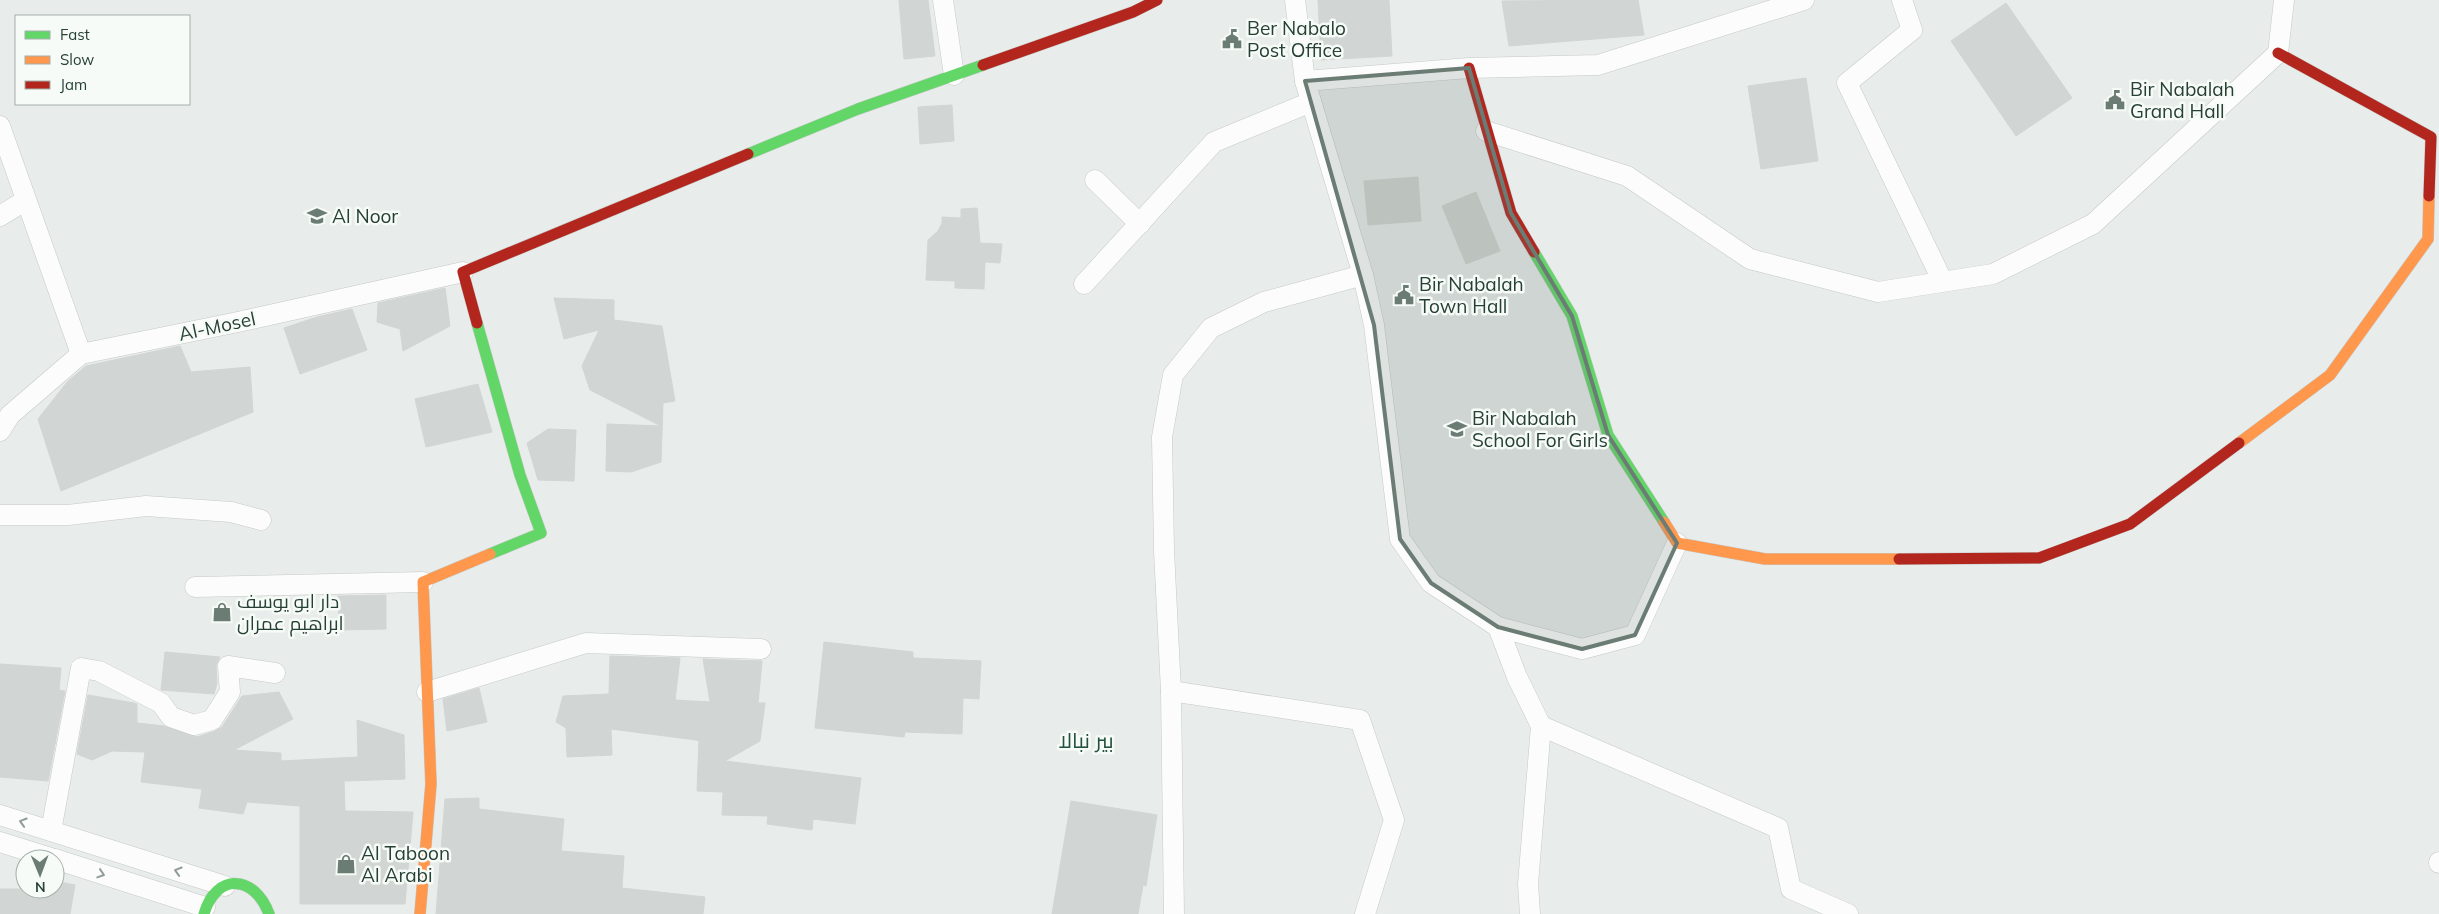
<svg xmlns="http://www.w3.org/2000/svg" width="2439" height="914" font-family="Mulish,Cairo,sans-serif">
  <rect width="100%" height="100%" fill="#e8ecea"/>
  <g fill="#d1d5d3" stroke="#d1d5d3">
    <polygon points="899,0 928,0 935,56 904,59"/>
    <polygon points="1318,0 1389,0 1392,56 1321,60"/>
    <polygon points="1638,0 1644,35 1509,46 1502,1"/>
    <polygon points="2006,3 2072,98 2016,136 1951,41"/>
    <polygon points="1806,78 1818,161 1761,169 1748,86"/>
    <polygon points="952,105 954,141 920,144 918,107"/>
    <polygon points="1418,177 1421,221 1368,225 1364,181"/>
    <polygon points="1476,192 1500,251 1466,264 1442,206"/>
    <polygon points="977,208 980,243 1002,244 1000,263 985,262 984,289 955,288 955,281 926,280 928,240 938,231 942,223 942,217 961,218 961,209"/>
    <polygon points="445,288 450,326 403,351 400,329 377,322 378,303"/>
    <polygon points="554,298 614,300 614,320 662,326 675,401 663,403 661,462 631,472 606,471 607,424 661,426 590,390 582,366 599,330 564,339"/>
    <polygon points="352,309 367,350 300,374 284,328 317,317"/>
    <polygon points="180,346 191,372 250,367 253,412 61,491 38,419 68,381 86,366"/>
    <polygon points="478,384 492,432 426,447 415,399"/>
    <polygon points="548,429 576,430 574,481 538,480 527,443"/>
    <polygon points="386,595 386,629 339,630 338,596"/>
    <polygon points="824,642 913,652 913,658 981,661 979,699 963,698 962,734 905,732 904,737 815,728"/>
    <polygon points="165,652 220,657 216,666 217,683 214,694 161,690"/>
    <polygon points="610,656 680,658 675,700 710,702 703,659 762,661 758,703 765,703 760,741 725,761 861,778 855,824 813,819 812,830 767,824 768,816 722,815 723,792 697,791 699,741 696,740 611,729 612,755 567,757 566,728 556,722 563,696 609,694"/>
    <polygon points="0,664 61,668 59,690 65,691 48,781 0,777"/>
    <polygon points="479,688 487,722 447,731 443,699"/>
    <polygon points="279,692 293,719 234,750 281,753 281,761 358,757 357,720 404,735 405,779 344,781 345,811 413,812 405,904 300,904 300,806 247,802 243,814 199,808 202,789 141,782 145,752 112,751 92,760 77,754 88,695 134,703 137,704 137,723 164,726 197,737 215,731 222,727 242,696"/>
    <polygon points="479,798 479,809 564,819 561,851 624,856 622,888 705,897 703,914 436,914 445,799"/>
    <polygon points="1071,801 1157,815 1146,886 1143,885 1138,914 1052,914"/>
    <polygon points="55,881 75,885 70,914 0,914 0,889 55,889"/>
  </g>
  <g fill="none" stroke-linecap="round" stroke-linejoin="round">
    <defs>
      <g id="street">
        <polyline points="943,0 954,75"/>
        <polyline points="1295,0 1305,81 1363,275 1374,325 1400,539 1431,583 1498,627 1582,649 1635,635 1677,543"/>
        <polyline points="1902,0 1912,30 1847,83 1942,280"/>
        <polyline points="1305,81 1469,68 1598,65 1804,0"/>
        <polyline points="0,126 81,354"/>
        <polyline points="1486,131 1627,176 1750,259 1878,292 1993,274 2093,224 2278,53 2284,0"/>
        <polyline points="1095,180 1140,224"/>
        <polyline points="0,216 26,200"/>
        <polyline points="1084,284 1214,142 1311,102"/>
        <polyline points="0,431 10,415 81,354 238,322 463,272"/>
        <polyline points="0,515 68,515 146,506 231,512 261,520"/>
        <polyline points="195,587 423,582"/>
        <polyline points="1498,627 1517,677 1541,726 1528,884 1530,914"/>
        <polyline points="1171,691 1360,720 1394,820 1365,914"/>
        <polyline points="427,692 586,643 761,649"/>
        <polyline points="1541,726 1778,828 1791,889 1848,914"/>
        <polyline points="0,815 225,886"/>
        <polyline points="51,831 81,668 99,671 161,703 171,717 194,725 212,720 230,692 228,666 275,673"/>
        <polyline points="0,842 54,859"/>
        <polyline points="55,859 205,907"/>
        <polyline points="2439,862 2439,863"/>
        <polyline points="1174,914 1171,691 1164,551 1162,437 1173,375 1211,328 1264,302 1363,275"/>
      </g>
      <g id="fast">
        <polyline points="748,154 858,109 983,65"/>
        <polyline points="1534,252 1572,316 1608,435 1664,522"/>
        <polyline points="477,323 520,475 541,533 490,554"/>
        <path d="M204,914C216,872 255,875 269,914"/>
      </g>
      <g id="slow">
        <polyline points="2239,443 2330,375 2428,239 2429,196"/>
        <polyline points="1664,522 1677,543 1765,559 1899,559"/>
        <polyline points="420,914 431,784 423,582 490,554"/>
      </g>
      <g id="jam">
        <polyline points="2278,53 2431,137 2429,196"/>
        <polyline points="983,65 1133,12 1157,0"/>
        <polyline points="1469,68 1511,213 1534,252"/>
        <polyline points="477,323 463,272 748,154"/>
        <polyline points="1899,559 2039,558 2130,524 2239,443"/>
      </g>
    </defs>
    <use href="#street" stroke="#c5c9c7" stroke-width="21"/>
    <use href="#fast" stroke="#c4c9c7" stroke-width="12"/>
    <use href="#slow" stroke="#c4c9c7" stroke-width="12"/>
    <use href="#jam" stroke="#c4c9c7" stroke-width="12"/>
    <use href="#street" stroke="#fcfcfc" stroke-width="20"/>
    <use href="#fast" stroke="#63d668" stroke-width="11"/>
    <use href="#slow" stroke="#ff974d" stroke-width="11"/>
    <use href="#jam" stroke="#b3261e" stroke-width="11"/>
  </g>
  <defs><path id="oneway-chevron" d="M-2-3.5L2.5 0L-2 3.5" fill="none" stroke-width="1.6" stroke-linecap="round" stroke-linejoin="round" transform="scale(1.25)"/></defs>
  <g stroke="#919e98">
    <use href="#oneway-chevron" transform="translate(23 822) rotate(-163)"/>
    <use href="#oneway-chevron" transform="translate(178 871) rotate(-163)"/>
    <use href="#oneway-chevron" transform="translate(101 874) rotate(18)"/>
  </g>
  <path fill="#6a7c74" fill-opacity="0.2" stroke="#6a7c74" stroke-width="4" stroke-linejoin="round" d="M1469,68L1511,213L1572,316L1608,435L1677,543L1635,635L1582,649L1498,627L1431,583L1400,539L1374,325L1305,81Z"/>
  <defs>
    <symbol id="civic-bare" viewBox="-9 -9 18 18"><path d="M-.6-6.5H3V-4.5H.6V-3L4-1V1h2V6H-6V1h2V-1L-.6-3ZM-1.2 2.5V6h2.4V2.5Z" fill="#6a7c74" stroke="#f7fbf8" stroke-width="2.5" paint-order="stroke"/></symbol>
    <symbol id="school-bare" viewBox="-9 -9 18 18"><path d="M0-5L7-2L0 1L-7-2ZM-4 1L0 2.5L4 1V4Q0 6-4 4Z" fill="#6a7c74" stroke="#f7fbf8" stroke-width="2.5" paint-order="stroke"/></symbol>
    <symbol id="shop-bare" viewBox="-9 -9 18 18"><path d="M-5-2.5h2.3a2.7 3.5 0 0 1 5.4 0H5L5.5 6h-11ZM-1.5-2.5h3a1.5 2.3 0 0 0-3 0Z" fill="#6a7c74" stroke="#f7fbf8" stroke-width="2.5" paint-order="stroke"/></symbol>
  </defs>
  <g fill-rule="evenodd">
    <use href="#civic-bare" x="1218" y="25" width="28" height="28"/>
    <use href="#civic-bare" x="2101" y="86" width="28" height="28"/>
    <use href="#school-bare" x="303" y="202" width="28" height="28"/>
    <use href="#civic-bare" x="1390" y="281" width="28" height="28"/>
    <use href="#school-bare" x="1443" y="415" width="28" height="28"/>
    <use href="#shop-bare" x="208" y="598" width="28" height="28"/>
    <use href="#shop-bare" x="332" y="850" width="28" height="28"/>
  </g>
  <g text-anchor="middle" stroke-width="5" stroke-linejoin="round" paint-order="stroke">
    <g font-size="19" fill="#264035" stroke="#f7fbf8" text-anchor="start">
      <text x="1247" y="35">Ber Nabalo<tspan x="1247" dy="22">Post Office</tspan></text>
      <text x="2130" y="96">Bir Nabalah<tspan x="2130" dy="22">Grand Hall</tspan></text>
      <text x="332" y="223">Al Noor</text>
      <text x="1419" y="291">Bir Nabalah<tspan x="1419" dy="22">Town Hall</tspan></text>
      <text x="1472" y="425">Bir Nabalah<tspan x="1472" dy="22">School For Girls</tspan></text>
      <text x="237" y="608">دار ابو يوسف<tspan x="237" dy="22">ابراهيم عمران</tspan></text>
      <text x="361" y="860">Al Taboon<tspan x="361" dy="22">Al Arabi</tspan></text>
    </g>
    <g font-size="19" fill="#264035" stroke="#f7fbf8">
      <text transform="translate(217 326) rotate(-12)" y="7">Al-Mosel</text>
    </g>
    <g font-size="21" fill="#235140" stroke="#f7fbf8">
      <text x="1086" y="748">بير نبالا</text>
    </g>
  </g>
  <rect x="15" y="15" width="175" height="90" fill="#f7fbf8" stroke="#a3b0aa"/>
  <rect x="25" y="31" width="25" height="8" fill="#63d668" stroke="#a3b0aa"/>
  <text x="60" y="40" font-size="15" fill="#264035">Fast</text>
  <rect x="25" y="56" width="25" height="8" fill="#ff974d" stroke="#a3b0aa"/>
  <text x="60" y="65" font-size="15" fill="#264035">Slow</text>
  <rect x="25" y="81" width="25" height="8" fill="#b3261e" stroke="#a3b0aa"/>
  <text x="60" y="90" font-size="15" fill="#264035">Jam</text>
  <g transform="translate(40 874) rotate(179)"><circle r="24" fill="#f7fbf8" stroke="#a3b0aa"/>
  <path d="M0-4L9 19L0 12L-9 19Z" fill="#6a7c74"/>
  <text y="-8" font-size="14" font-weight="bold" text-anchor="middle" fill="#264035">N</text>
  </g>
</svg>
